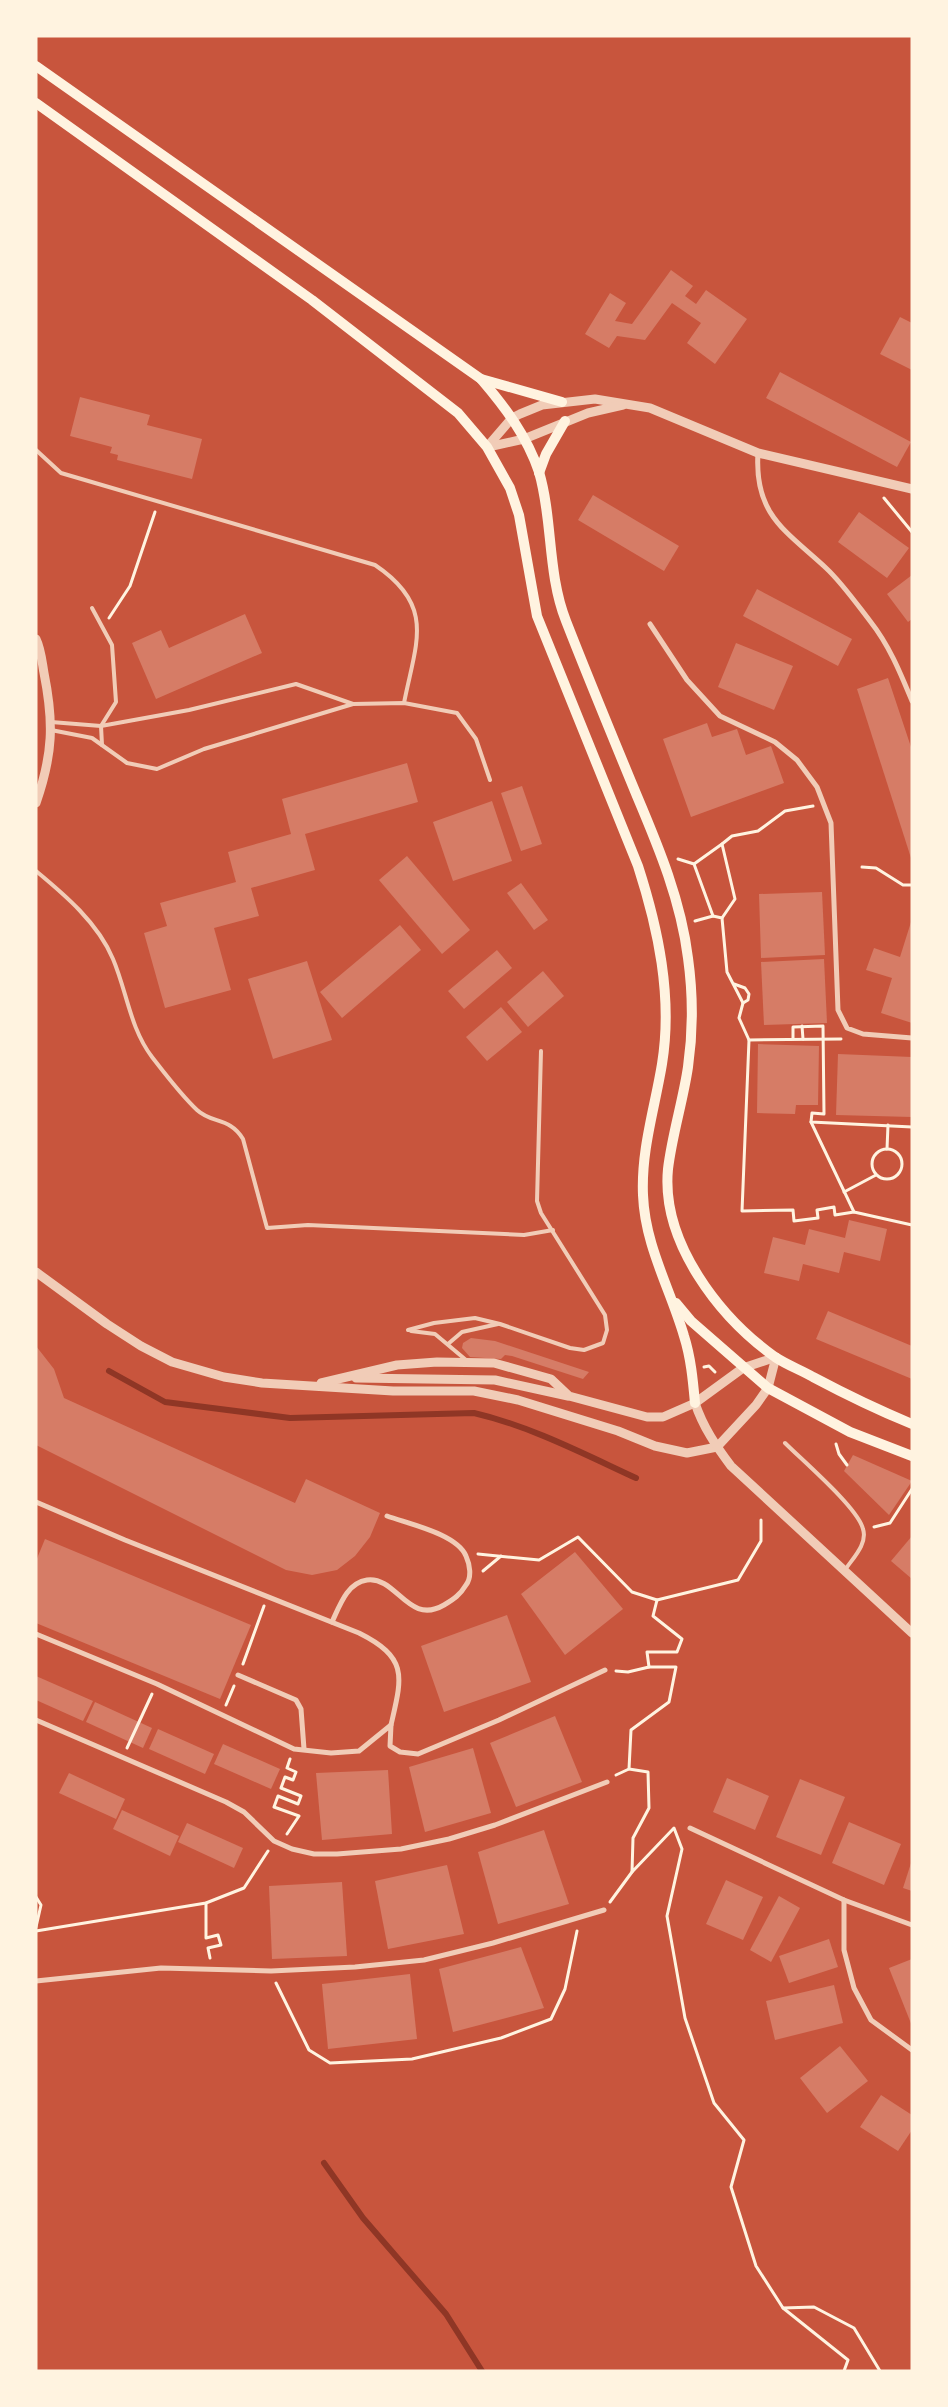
<svg xmlns="http://www.w3.org/2000/svg" width="948" height="2407" font-family="'Golos Text',sans-serif">
  <rect width="100%" height="100%" fill="#c8553d"/>
  <g fill="none" stroke-linecap="round" stroke-linejoin="round">
    <g stroke="#8f3625" stroke-width="6">
      <path d="M109,1371L165,1402L290,1418L474,1413C530,1426 584,1454 636,1478"/>
      <polyline points="324,2163 363,2218 446,2314 482,2371"/>
    </g>
  </g>
  <g fill="#d67c66">
    <polygon points="671,270 693,286 685,296 696,304 706,290 747,319 715,364 687,343 701,323 672,303 645,340 617,336 609,348 585,334 610,293 626,303 615,321 632,324"/>
    <polygon points="900,317 912,323 912,370 880,354"/>
    <polygon points="780,372 911,442 897,467 766,398"/>
    <polygon points="80,397 150,415 147,425 202,439 192,479 117,460 118,455 110,453 112,447 70,436"/>
    <polygon points="593,495 679,546 664,571 578,520"/>
    <polygon points="859,512 909,548 887,578 838,542"/>
    <polygon points="912,575 912,619 908,622 887,594"/>
    <polygon points="757,589 852,639 838,666 743,616"/>
    <polygon points="245,614 262,653 156,699 132,643 161,630 169,648"/>
    <polygon points="736,643 793,666 774,710 718,687"/>
    <polygon points="888,678 912,750 911,858 857,689"/>
    <polygon points="707,723 712,737 737,729 746,755 771,746 784,783 691,817 663,739"/>
    <polygon points="407,763 418,802 305,834 315,870 251,888 259,916 214,928 231,990 165,1008 144,933 167,926 160,903 236,882 228,852 291,834 282,799"/>
    <polygon points="522,786 542,844 521,851 501,793"/>
    <polygon points="492,801 512,861 453,881 433,822"/>
    <polygon points="407,856 470,930 442,954 379,880"/>
    <polygon points="521,883 548,920 534,930 507,893"/>
    <polygon points="822,892 825,955 761,958 759,894"/>
    <polygon points="911,922 912,922 912,1023 881,1013 892,978 866,970 874,948 900,957"/>
    <polygon points="400,925 421,950 342,1018 320,992"/>
    <polygon points="497,950 512,968 464,1009 448,991"/>
    <polygon points="824,959 827,1023 764,1025 761,962"/>
    <polygon points="307,961 332,1040 273,1059 248,979"/>
    <polygon points="543,971 564,996 528,1027 507,1002"/>
    <polygon points="501,1007 522,1032 487,1061 466,1037"/>
    <polygon points="758,1044 819,1046 818,1105 796,1105 795,1114 757,1113"/>
    <polygon points="838,1054 912,1057 912,1117 836,1115"/>
    <polygon points="849,1220 887,1229 880,1261 844,1252 839,1273 803,1264 799,1281 764,1273 773,1237 805,1245 809,1229 845,1238"/>
    <polygon points="828,1311 912,1346 912,1379 816,1339"/>
    <polygon points="471,1338 495,1341 589,1372 583,1379 512,1356 505,1355 501,1359 470,1357 462,1348 463,1343"/>
    <polygon points="36,1346 54,1369 64,1398 295,1503 306,1479 380,1513 370,1537 355,1556 337,1570 312,1575 286,1570 36,1445"/>
    <polygon points="853,1455 912,1481 889,1515 844,1471"/>
    <polygon points="912,1536 912,1579 891,1561"/>
    <polygon points="45,1539 251,1625 220,1699 36,1623 36,1561"/>
    <polygon points="575,1552 623,1609 565,1655 521,1594"/>
    <polygon points="507,1615 531,1682 444,1712 421,1646"/>
    <polygon points="36,1676 93,1701 83,1721 36,1700"/>
    <polygon points="95,1702 152,1728 143,1748 86,1722"/>
    <polygon points="555,1716 582,1782 516,1807 490,1743"/>
    <polygon points="158,1729 214,1754 205,1774 149,1749"/>
    <polygon points="223,1744 280,1769 271,1789 214,1764"/>
    <polygon points="473,1748 491,1813 425,1832 409,1767"/>
    <polygon points="388,1770 392,1834 322,1840 316,1773"/>
    <polygon points="69,1773 125,1799 116,1819 59,1793"/>
    <polygon points="727,1778 769,1796 755,1830 713,1812"/>
    <polygon points="800,1779 845,1797 821,1855 776,1837"/>
    <polygon points="122,1810 179,1836 170,1856 113,1829"/>
    <polygon points="849,1822 901,1844 884,1885 832,1863"/>
    <polygon points="187,1823 243,1848 234,1868 178,1842"/>
    <polygon points="544,1830 569,1904 498,1924 478,1852"/>
    <polygon points="911,1863 912,1863 912,1891 903,1888"/>
    <polygon points="447,1865 464,1934 388,1949 375,1881"/>
    <polygon points="726,1880 763,1897 743,1940 706,1924"/>
    <polygon points="342,1882 347,1956 272,1959 269,1886"/>
    <polygon points="779,1896 800,1908 771,1962 750,1950"/>
    <polygon points="829,1939 838,1967 789,1983 779,1956"/>
    <polygon points="521,1947 544,2008 453,2032 439,1969"/>
    <polygon points="912,1959 912,2026 889,1968"/>
    <polygon points="410,1974 417,2039 328,2049 322,1984"/>
    <polygon points="834,1985 843,2023 775,2040 766,2001"/>
    <polygon points="840,2046 868,2081 827,2113 800,2078"/>
    <polygon points="881,2095 912,2115 912,2130 898,2151 860,2127"/>
  </g>
  <g fill="none" stroke-linecap="round" stroke-linejoin="round">
    <g stroke="#fff3e0" stroke-width="3">
      <polyline points="884,498 912,532"/>
      <polyline points="109,618 130,586 155,512"/>
      <polyline points="722,844 732,836 758,831 785,811 813,806"/>
      <polyline points="678,859 694,864 713,916"/>
      <polyline points="694,864 722,844 735,899 722,918"/>
      <polyline points="862,867 876,868 903,885 912,885"/>
      <polyline points="695,921 713,916 722,918 727,972 743,1003"/>
      <polyline points="734,984 745,988 749,994 748,1000 743,1003 739,1018 749,1040 841,1039"/>
      <polyline points="802,1026 803,1039"/>
      <polyline points="793,1039 793,1027 823,1026 824,1114 812,1113 811,1122 912,1127"/>
      <polyline points="749,1040 742,1211 793,1210 794,1221 818,1218 817,1210 834,1207 835,1215 854,1212"/>
      <polyline points="811,1122 854,1212 912,1225"/>
      <circle cx="887" cy="1164" r="15"/>
      <polyline points="887,1149 888,1125"/>
      <polyline points="844,1192 876,1175"/>
      <polyline points="704,1367 709,1366 715,1372"/>
      <polyline points="836,1444 839,1454 847,1465"/>
      <polyline points="874,1527 890,1523 912,1489"/>
      <polyline points="478,1554 539,1560 578,1537 632,1592 657,1600 738,1580 761,1541 761,1520"/>
      <polyline points="483,1571 501,1556"/>
      <polyline points="243,1664 264,1606"/>
      <polyline points="649,1667 647,1652 677,1652 682,1639 653,1616 657,1600"/>
      <polyline points="616,1671 628,1672 649,1667 676,1667 669,1702 631,1730 629,1769 648,1772 649,1808 633,1838 632,1872 674,1828 682,1849 667,1916 685,2018 714,2103 744,2140 731,2187 756,2266 783,2308 848,2360 844,2371"/>
      <polyline points="226,1705 234,1686"/>
      <polyline points="127,1748 152,1694"/>
      <polyline points="616,1775 629,1769"/>
      <polyline points="287,1834 299,1816 274,1807 278,1796 298,1804 301,1796 281,1788 285,1777 293,1780 296,1772 287,1768 290,1759"/>
      <polyline points="36,1897 41,1905 36,1927"/>
      <polyline points="610,1902 632,1872"/>
      <polyline points="206,1903 206,1938 218,1935 221,1945 208,1948 210,1958"/>
      <polyline points="36,1931 206,1903 244,1888 268,1851"/>
      <polyline points="276,1983 309,2050 330,2063 412,2059 501,2038 551,2019 565,1989 577,1931"/>
      <polyline points="783,2308 814,2307 854,2328 880,2371"/>
    </g>
    <g stroke="#f1ccb7" stroke-width="4">
      <path d="M36,450L61,473L375,565C436,606 416,642 404,703"/>
      <polyline points="92,608 112,645 116,702 101,726 102,745"/>
      <polyline points="51,722 101,726 189,710 296,684 353,704"/>
      <polyline points="51,730 92,738 127,763 157,769 204,749 353,704 404,703 457,713 476,739 490,780"/>
      <path d="M36,871C65,895 98,923 113,959C127,992 130,1028 152,1057C166,1075 181,1095 197,1110C212,1124 230,1117 243,1139L267,1228L308,1225L524,1235L553,1230"/>
      <polyline points="408,1330 434,1323 475,1318 500,1324 570,1348 584,1350 603,1343 607,1330 605,1315 541,1213 537,1201 541,1051"/>
      <polyline points="411,1331 435,1334 466,1360"/>
      <polyline points="448,1344 462,1332 498,1324"/>
      <path d="M785,1443C803,1461 858,1508 863,1529C868,1544 852,1559 845,1570"/>
    </g>
    <g stroke="#f1ccb7" stroke-width="5">
      <path d="M758,453C754,515 786,531 826,568C842,583 856,603 870,621C889,645 900,672 912,701"/>
      <polyline points="650,624 687,680 720,716 775,742 797,760 817,787 831,823 838,1010 847,1028 863,1034 912,1038"/>
      <path d="M36,1502L125,1540L359,1633C409,1658 402,1677 391,1725"/>
      <path d="M332,1622C340,1605 347,1583 367,1580C397,1576 408,1626 444,1605C454,1599 460,1595 466,1585C472,1577 470,1565 466,1556C457,1534 409,1524 387,1516"/>
      <polyline points="36,1634 157,1684 294,1749 331,1753 359,1751 391,1725 390,1746 400,1752 418,1754 499,1720 605,1670"/>
      <polyline points="238,1675 296,1700 301,1709 304,1749"/>
      <polyline points="36,1720 226,1802 244,1812 274,1841 292,1849 314,1854 337,1854 401,1849 449,1839 495,1825 607,1782"/>
      <polyline points="690,1828 844,1900 912,1925"/>
      <polyline points="844,1900 844,1950 854,1988 871,2020 912,2050"/>
      <polyline points="36,1981 161,1968 271,1971 355,1967 424,1960 493,1943 604,1910"/>
    </g>
    <g stroke="#f1ccb7" stroke-width="9">
      <polyline points="487,447 512,418 520,414 542,405 595,399 650,408 758,453 912,489"/>
      <polyline points="488,447 524,439 588,413 623,405"/>
      <path d="M36,639C41,649 42,662 44,673C54,723 53,754 36,803"/>
      <polyline points="36,1272 107,1324 141,1346 172,1362 224,1377 262,1383 393,1391 474,1391 518,1400 618,1431 655,1446 687,1453 717,1447 756,1405 768,1388 776,1357"/>
      <polyline points="356,1378 495,1380 568,1396"/>
      <polyline points="321,1383 397,1365 437,1362 494,1363 551,1379 569,1396 647,1417 663,1417 695,1403 743,1368 776,1357"/>
      <path d="M695,1403C703,1427 716,1446 731,1466L912,1633"/>
    </g>
    <g stroke="#fff3e0" stroke-width="10">
      <path d="M36,66L481,379C505,407 527,436 539,472C553,519 547,573 566,621C589,680 613,738 637,796C659,848 681,901 688,958C693,994 693,1032 688,1067C683,1101 672,1135 668,1169C661,1242 719,1317 775,1357C787,1365 801,1370 813,1377C845,1394 878,1410 912,1424"/>
      <path d="M36,103L312,300L458,413L487,447L510,488L519,515L537,616L638,866C658,928 673,997 662,1064C655,1107 641,1150 643,1195C645,1246 670,1288 684,1336C691,1358 693,1381 695,1403"/>
      <polyline points="481,379 562,402"/>
      <polyline points="539,473 546,454 565,421"/>
      <polyline points="676,1303 691,1321 768,1388 850,1432 912,1456"/>
    </g>
  </g>
  <rect width="948" height="2407" fill="none" stroke="#fff3e0" stroke-width="75"/>
</svg>
